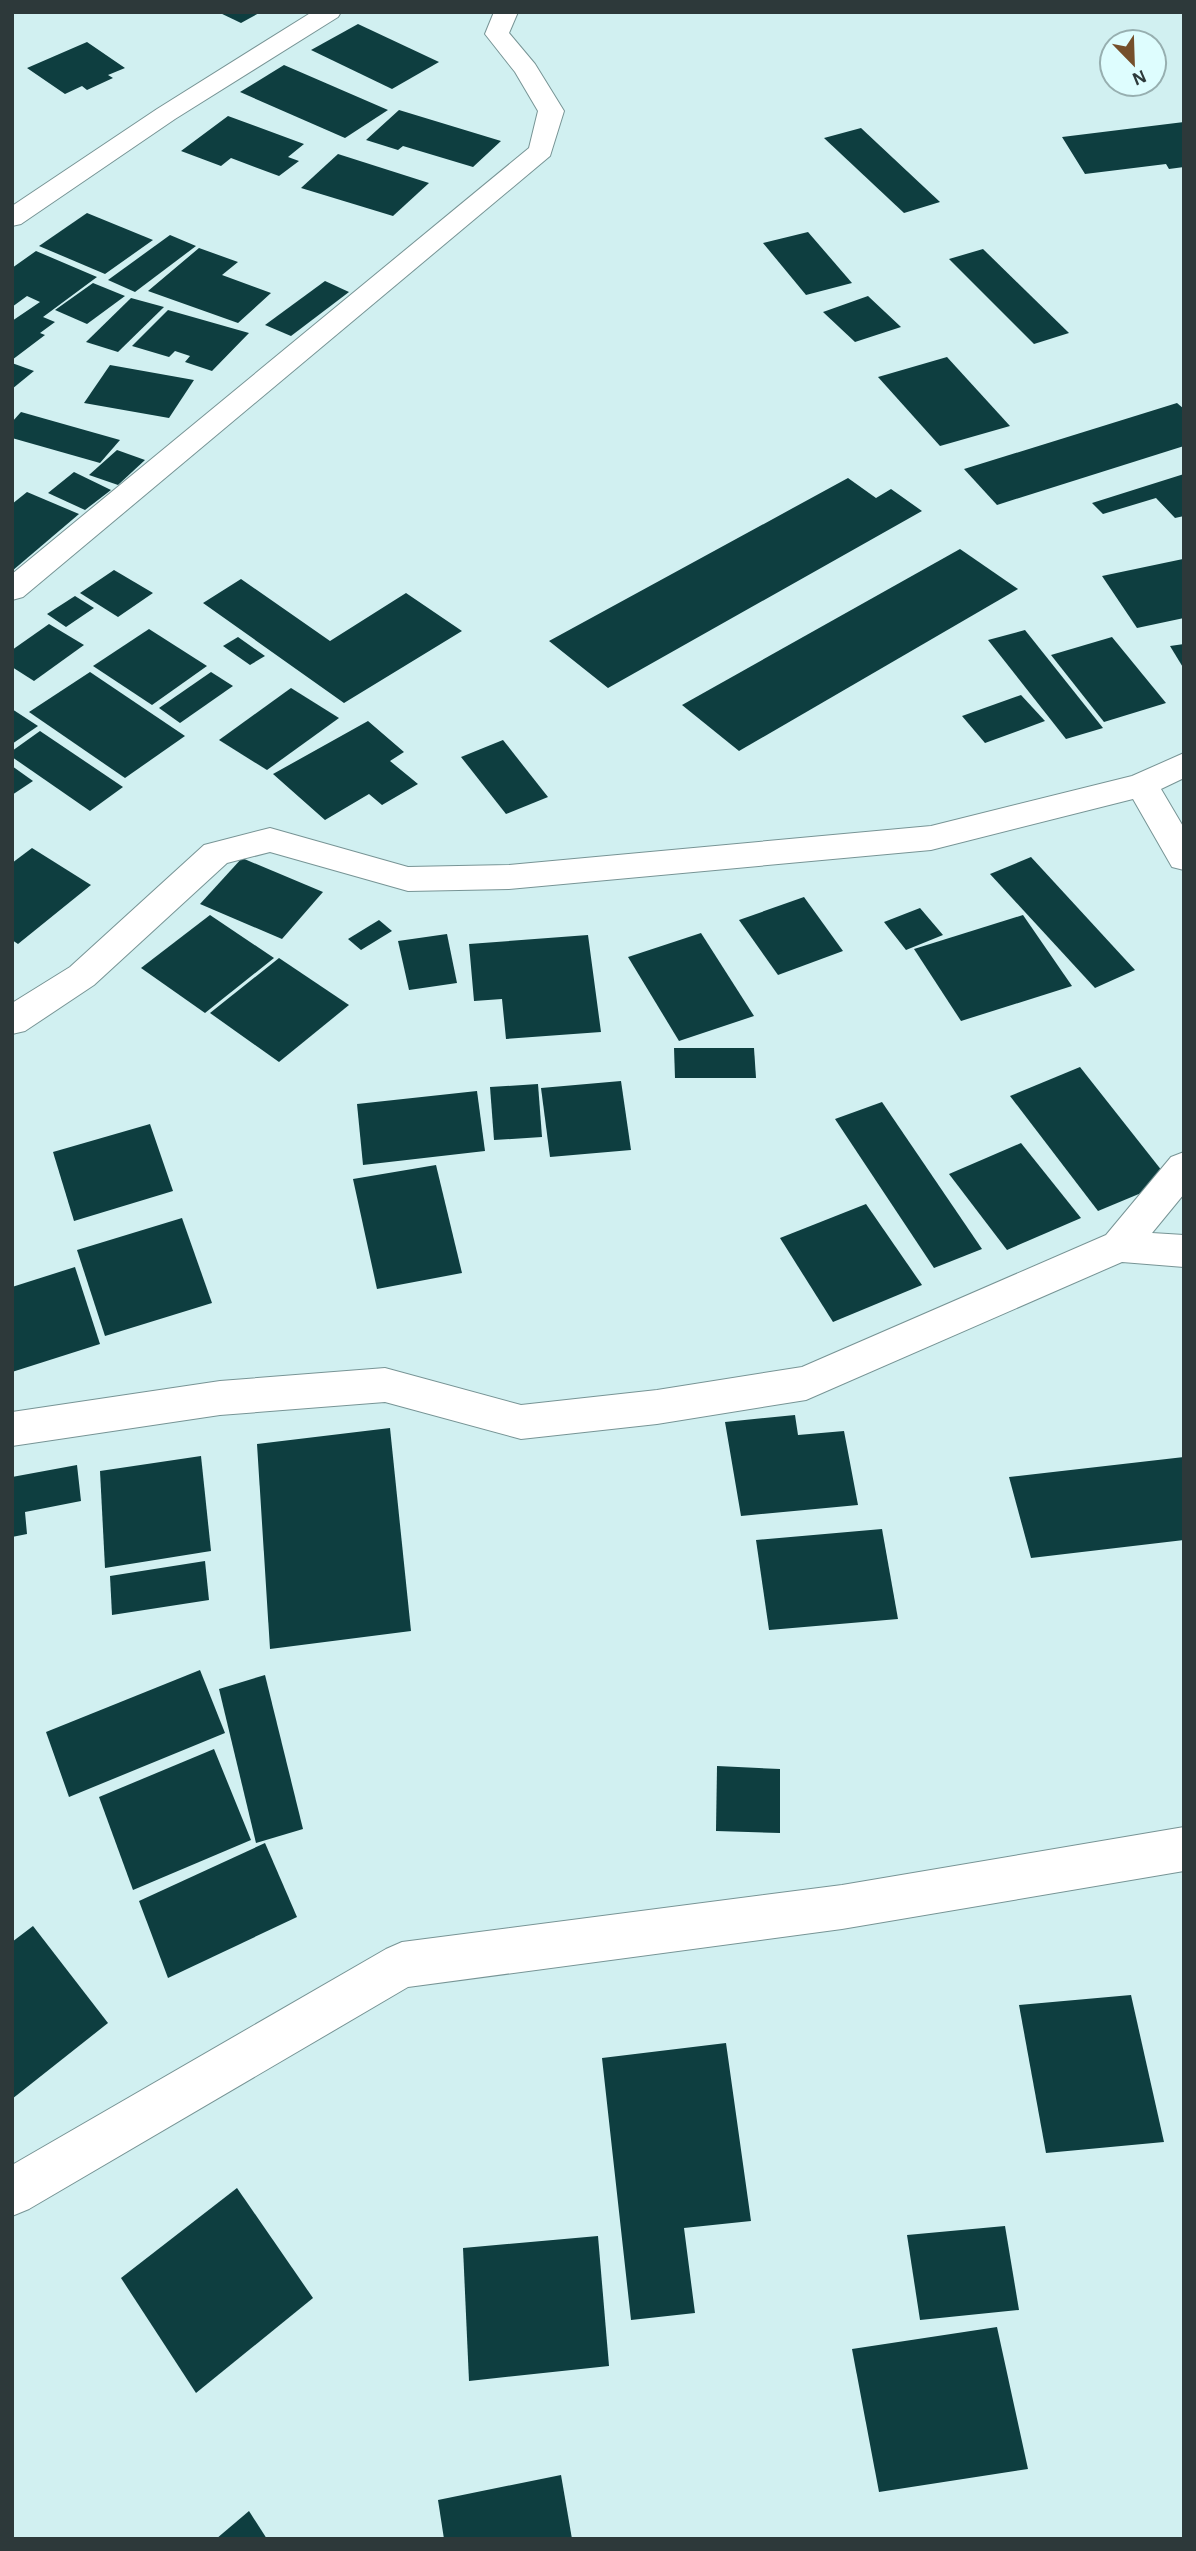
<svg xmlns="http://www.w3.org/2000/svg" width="1196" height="2551" font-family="'Alegreya Sans',sans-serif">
  <rect width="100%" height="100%" fill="#d1f0f1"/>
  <g fill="#0e3e40">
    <polygon points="218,12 261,12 241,23"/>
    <polygon points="358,24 439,62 392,89 311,50"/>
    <polygon points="87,42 125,68 108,75 113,78 87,90 82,86 65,94 27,68"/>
    <polygon points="284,65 388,110 345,138 240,92"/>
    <polygon points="399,110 501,141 473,167 403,146 398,150 366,140"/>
    <polygon points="228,116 304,144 288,157 299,161 279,176 231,158 221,166 181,151"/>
    <polygon points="1184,122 1184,167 1169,169 1166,164 1085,174 1062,137"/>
    <polygon points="861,128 940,202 904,213 824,138"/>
    <polygon points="338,154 429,183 393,216 301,188"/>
    <polygon points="87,213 153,240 105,274 39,246"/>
    <polygon points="808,232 852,283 806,295 763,243"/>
    <polygon points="170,235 196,246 135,292 108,280"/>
    <polygon points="199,248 238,262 222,275 271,293 238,323 148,291"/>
    <polygon points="983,249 1069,333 1034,344 949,259"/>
    <polygon points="36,251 97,277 43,317 55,322 40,333 45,335 12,360 12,321 40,302 27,296 12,307 12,268"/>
    <polygon points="325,281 349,292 291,336 265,325"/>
    <polygon points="93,283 125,296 87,324 55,310"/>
    <polygon points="868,296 901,327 855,342 823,312"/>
    <polygon points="131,298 164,307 118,352 86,342"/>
    <polygon points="168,310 249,333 212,371 185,362 190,356 175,351 169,357 132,346"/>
    <polygon points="947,357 1010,426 940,446 878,377"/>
    <polygon points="12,363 34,371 12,389"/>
    <polygon points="110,365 194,380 169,418 84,403"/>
    <polygon points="1177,403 1184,409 1184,446 997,505 964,469"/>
    <polygon points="21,412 120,440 100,463 12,438 12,422"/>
    <polygon points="117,450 145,460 118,485 89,475"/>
    <polygon points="74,472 111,490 85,510 48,493"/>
    <polygon points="1184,474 1184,516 1175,518 1156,498 1103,514 1092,503"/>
    <polygon points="848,478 876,498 891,489 922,511 608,688 549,641"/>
    <polygon points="27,492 79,514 12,571 12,504"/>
    <polygon points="960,549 1018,589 739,751 682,705"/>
    <polygon points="1183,559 1184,618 1137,628 1102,576"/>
    <polygon points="114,570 153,593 118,617 80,593"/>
    <polygon points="241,579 330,641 406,593 462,631 344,703 203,603"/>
    <polygon points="75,596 94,608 66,627 47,614"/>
    <polygon points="49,624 84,645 34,681 12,667 12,650"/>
    <polygon points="149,629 207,666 152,705 93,666"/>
    <polygon points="1025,630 1103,728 1066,739 988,640"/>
    <polygon points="238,637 265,656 250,665 223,646"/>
    <polygon points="1112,637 1166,703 1104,722 1051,655"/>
    <polygon points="1184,644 1184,669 1170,646"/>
    <polygon points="90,672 185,736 125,778 29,712"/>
    <polygon points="211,672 233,686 180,723 159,708"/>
    <polygon points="291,688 339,718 267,770 219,740"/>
    <polygon points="1021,695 1045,721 985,743 962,716"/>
    <polygon points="12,709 38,726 12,744"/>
    <polygon points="368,721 404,752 390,761 418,784 382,805 369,794 325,820 273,774"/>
    <polygon points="40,731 123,787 90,811 12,757 12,751"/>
    <polygon points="503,740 548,797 506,814 461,757"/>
    <polygon points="12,766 33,781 12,795"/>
    <polygon points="32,848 91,885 18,944 12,940 12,863"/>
    <polygon points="1031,857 1135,970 1095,988 990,874"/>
    <polygon points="242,858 323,892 282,939 200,904"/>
    <polygon points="804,897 843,951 778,975 739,920"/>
    <polygon points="920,908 943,935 906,950 884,922"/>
    <polygon points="210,915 274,958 205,1013 141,968"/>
    <polygon points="1023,915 1072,986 961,1021 914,949"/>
    <polygon points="379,920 392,931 361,950 348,939"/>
    <polygon points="701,933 754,1016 679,1041 628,957"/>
    <polygon points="447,934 457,983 409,990 398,941"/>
    <polygon points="588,935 601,1032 506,1039 502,999 474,1001 469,944"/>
    <polygon points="279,958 349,1005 279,1062 210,1013"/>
    <polygon points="674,1048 754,1048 756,1078 675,1078"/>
    <polygon points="1080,1067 1170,1181 1098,1211 1010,1096"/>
    <polygon points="621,1081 631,1150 550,1157 541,1088"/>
    <polygon points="538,1084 542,1137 494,1140 490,1087"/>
    <polygon points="477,1091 485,1151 363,1165 357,1104"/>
    <polygon points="882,1102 982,1249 934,1268 835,1119"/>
    <polygon points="150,1124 173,1191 74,1221 53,1152"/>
    <polygon points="1021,1143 1081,1218 1007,1250 949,1174"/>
    <polygon points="436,1165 462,1273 377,1289 353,1179"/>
    <polygon points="866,1204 922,1285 833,1322 780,1238"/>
    <polygon points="182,1218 212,1303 105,1336 77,1250"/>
    <polygon points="75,1267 100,1344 12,1372 12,1287"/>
    <polygon points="795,1415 798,1435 844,1431 858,1505 741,1516 725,1422"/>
    <polygon points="390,1428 411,1631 270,1649 257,1444"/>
    <polygon points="201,1456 211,1551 105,1568 100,1471"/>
    <polygon points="1184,1457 1184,1540 1031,1558 1009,1477"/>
    <polygon points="77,1465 81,1501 25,1512 27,1534 12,1537 12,1477"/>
    <polygon points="882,1529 898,1619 769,1630 756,1540"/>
    <polygon points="205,1561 209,1600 112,1615 110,1576"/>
    <polygon points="200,1670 225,1733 69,1797 46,1732"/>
    <polygon points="265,1675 303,1829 256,1843 219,1689"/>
    <polygon points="214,1749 251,1840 133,1890 99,1797"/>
    <polygon points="717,1766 780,1769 780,1833 716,1831"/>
    <polygon points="265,1843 297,1917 168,1978 139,1901"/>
    <polygon points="33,1926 108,2023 12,2099 12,1942"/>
    <polygon points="1131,1995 1164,2142 1046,2153 1019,2005"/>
    <polygon points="726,2043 751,2221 684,2228 695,2313 631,2320 602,2058"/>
    <polygon points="237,2188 313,2298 196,2393 121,2278"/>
    <polygon points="1005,2226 1019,2310 920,2320 907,2235"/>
    <polygon points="598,2236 609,2366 469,2381 463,2248"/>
    <polygon points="997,2327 1028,2469 879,2492 852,2349"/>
    <polygon points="561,2475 572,2539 444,2539 438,2500"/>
    <polygon points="249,2511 267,2539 216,2539"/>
  </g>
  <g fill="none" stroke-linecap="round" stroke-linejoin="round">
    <defs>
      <g id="minor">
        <polygon points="312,12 341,12 338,17 175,119 21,224 12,226 12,206 157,109"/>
        <polygon points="494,12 518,12 509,33 535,64 564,111 550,156 23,597 12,600 12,574 529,148 538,111 515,72 485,34"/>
        <polygon points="1184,753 1184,778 1161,789 1184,828 1184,870 1172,867 1133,799 931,850 509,889 408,891 270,852 227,863 94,985 25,1031 12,1034 12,1003 70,967 204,845 270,828 408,867 509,865 931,826 1132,776"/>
        <polygon points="1184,1152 1184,1194 1152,1233 1184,1235 1184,1267 1122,1262 806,1400 657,1424 521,1439 385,1402 220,1415 12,1446 12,1412 220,1381 385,1368 521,1405 657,1390 802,1367 1106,1235 1171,1157"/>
        <polygon points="1184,1827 1184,1871 842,1929 408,1987 29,2209 12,2216 12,2165 386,1949 402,1942 842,1885"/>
      </g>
    </defs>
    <use href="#minor" stroke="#779495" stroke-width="2"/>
    <use href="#minor" fill="#fff" fill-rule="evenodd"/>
  </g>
  <rect width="1196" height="2551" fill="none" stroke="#2d393a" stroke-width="28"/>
  <g transform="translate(1133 63) rotate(157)"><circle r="33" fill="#defdfe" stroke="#97afb0" stroke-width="2"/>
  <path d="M0-5L12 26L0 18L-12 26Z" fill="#754f2b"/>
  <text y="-10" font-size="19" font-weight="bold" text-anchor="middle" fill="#2d393a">N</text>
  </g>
</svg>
